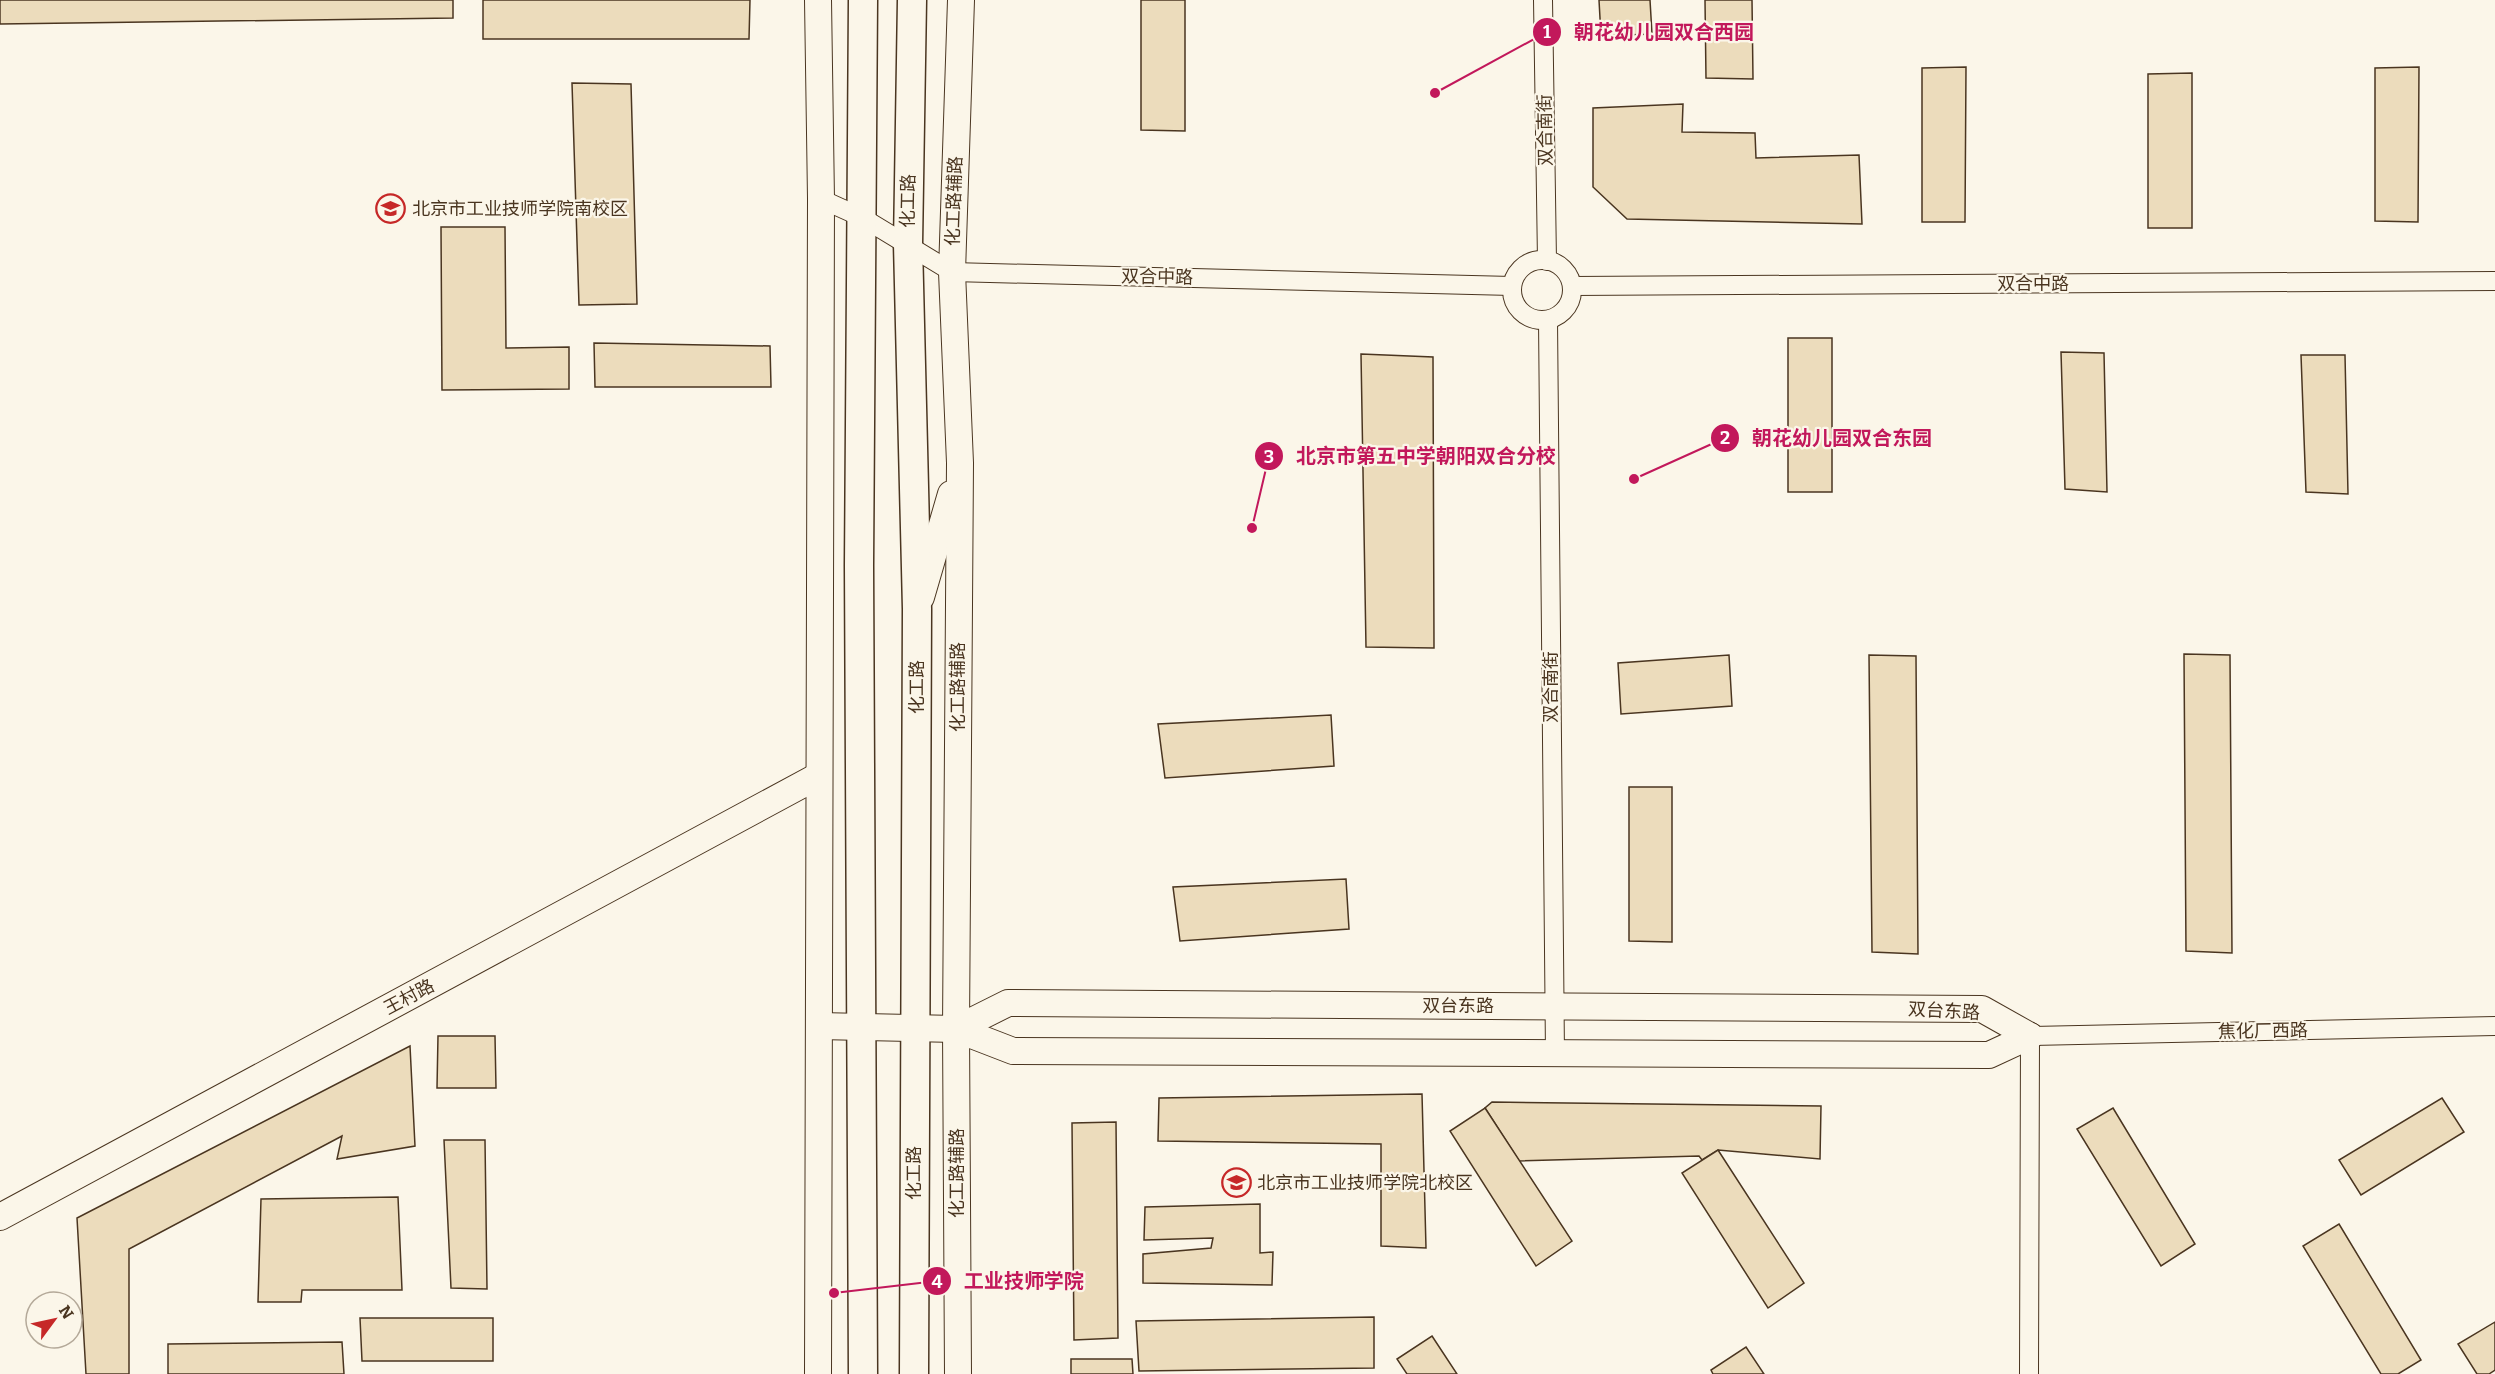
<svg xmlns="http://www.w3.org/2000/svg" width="2495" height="1374" font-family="Bitter,'Noto Sans SC',serif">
  <rect width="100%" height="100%" fill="#fbf6e9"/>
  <g fill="#ecdcbc" stroke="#4a3520" stroke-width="1.5">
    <polygon points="0,0 453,0 453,18 0,24"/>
    <polygon points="483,0 750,0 749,39 483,39"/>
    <polygon points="1141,0 1185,0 1185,131 1141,130"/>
    <polygon points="1599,0 1650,0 1652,34 1601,36"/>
    <polygon points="1705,0 1752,0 1753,79 1706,78"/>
    <polygon points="1966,67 1965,222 1922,222 1922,68"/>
    <polygon points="2419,67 2418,222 2375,221 2375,68"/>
    <polygon points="2192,73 2192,228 2148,228 2148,74"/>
    <polygon points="572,83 631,84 637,304 579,305"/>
    <polygon points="1683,104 1682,132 1755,133 1756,158 1859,155 1862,224 1627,219 1593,187 1593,108"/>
    <polygon points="441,227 505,227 506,348 569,347 569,389 442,390"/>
    <rect x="1788" y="338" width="44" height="154"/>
    <polygon points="594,343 770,346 771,387 595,387"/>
    <polygon points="2061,352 2104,353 2107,492 2065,489"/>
    <polygon points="1361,354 1433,357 1434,648 1366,647"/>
    <polygon points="2301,355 2345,355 2348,494 2306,492"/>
    <polygon points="2184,654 2230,655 2232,953 2186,951"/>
    <polygon points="1729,655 1732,706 1621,714 1618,663"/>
    <polygon points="1869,655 1916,656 1918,954 1872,952"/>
    <polygon points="1331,715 1334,766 1165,778 1158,724"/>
    <polygon points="1629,787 1672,787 1672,942 1629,941"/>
    <polygon points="1346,879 1349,929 1180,941 1173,887"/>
    <polygon points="438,1036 495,1036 496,1088 437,1088"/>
    <polygon points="410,1046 415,1146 337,1159 342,1136 129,1249 129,1374 86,1374 77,1218"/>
    <polygon points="1422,1094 1426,1248 1381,1246 1381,1144 1158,1141 1159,1098"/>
    <polygon points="2442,1098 2464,1132 2361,1195 2339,1160"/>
    <polygon points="1492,1102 1821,1106 1820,1159 1718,1150 1702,1160 1699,1156 1519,1161 1485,1108"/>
    <polygon points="1485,1108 1572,1241 1536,1266 1450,1131"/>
    <polygon points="2113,1108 2195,1244 2161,1266 2077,1129"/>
    <polygon points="1116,1122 1118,1338 1074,1340 1072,1123"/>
    <polygon points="444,1140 485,1140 487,1289 451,1288"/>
    <polygon points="1718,1150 1804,1283 1768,1308 1682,1173"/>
    <polygon points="398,1197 402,1290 302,1290 301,1302 258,1302 261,1199"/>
    <polygon points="1260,1204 1260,1253 1273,1252 1272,1285 1143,1283 1143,1254 1211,1248 1213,1238 1144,1240 1145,1207"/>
    <polygon points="2339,1224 2421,1360 2398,1374 2381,1374 2303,1246"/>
    <polygon points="1374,1317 1374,1368 1139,1371 1136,1321"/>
    <polygon points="360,1318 493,1318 493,1361 362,1361"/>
    <polygon points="2495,1322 2495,1370 2489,1374 2477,1374 2458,1344"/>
    <polygon points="1432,1336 1457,1374 1407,1374 1397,1359"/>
    <polygon points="342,1342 344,1374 168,1374 168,1344"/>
    <polygon points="1746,1347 1764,1374 1713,1374 1711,1370"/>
    <polygon points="1071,1359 1132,1359 1133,1374 1071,1374"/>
  </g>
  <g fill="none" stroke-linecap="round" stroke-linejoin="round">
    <defs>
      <g id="street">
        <polyline points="1543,0 1547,261"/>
        <polyline points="821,199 863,218 952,272 1512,286"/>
        <circle cx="1542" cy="290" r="30"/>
        <polyline points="1572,286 2495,281"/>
        <polyline points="1548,320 1555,1055"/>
        <polyline points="2029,1374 2030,1036 2495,1026"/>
      </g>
      <g id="secondary">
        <polyline points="921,597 951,494"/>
        <polyline points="819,1026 956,1029 1013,1051 1989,1055 2030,1036"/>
        <polyline points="956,1029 1008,1003 1982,1009 2030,1036"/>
        <polyline points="0,1217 818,776"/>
        <polyline points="818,1374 821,199 818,0"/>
        <polyline points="958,1374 956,1029 960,463 952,272 961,0"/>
      </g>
      <g id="primary">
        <polyline points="912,0 908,244 917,609 914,1374"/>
        <polyline points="863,1374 859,566 863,0"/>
      </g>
    </defs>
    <use href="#street" stroke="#4a3520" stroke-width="20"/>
    <use href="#secondary" stroke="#4a3520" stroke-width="28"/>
    <use href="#primary" stroke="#4a3520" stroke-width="31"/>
    <use href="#street" stroke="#fbf6e9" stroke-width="18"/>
    <use href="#secondary" stroke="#fbf6e9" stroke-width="26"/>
    <use href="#primary" stroke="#fbf6e9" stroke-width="28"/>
  </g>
  <defs>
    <symbol id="school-ring" viewBox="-11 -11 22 22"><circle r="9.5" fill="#fbf6e9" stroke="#c62828" stroke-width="1.5"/><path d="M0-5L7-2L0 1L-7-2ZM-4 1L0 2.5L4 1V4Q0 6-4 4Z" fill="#c62828"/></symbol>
    <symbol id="university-ring" viewBox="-11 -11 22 22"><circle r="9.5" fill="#fbf6e9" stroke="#c62828" stroke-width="1.5"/><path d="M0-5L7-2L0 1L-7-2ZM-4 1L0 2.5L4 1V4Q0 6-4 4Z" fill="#c62828"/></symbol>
  </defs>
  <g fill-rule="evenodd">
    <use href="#school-ring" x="374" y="192" width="33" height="33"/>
    <use href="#university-ring" x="1220" y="1166" width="33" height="33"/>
  </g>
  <g text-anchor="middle" stroke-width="4.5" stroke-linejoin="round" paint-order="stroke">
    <g font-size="18" fill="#4a3520" stroke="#fbf6e9">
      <text transform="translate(1545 130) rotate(-91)" y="6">双合南街</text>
      <text transform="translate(908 201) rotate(-89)" y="6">化工路</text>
      <text transform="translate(954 201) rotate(-88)" y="6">化工路辅路</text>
      <text transform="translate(1157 277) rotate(1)" y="6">双合中路</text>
      <text x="2033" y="290">双合中路</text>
      <text transform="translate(917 687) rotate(-90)" y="6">化工路</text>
      <text transform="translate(958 687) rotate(-90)" y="6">化工路辅路</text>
      <text transform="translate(1551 687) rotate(-90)" y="6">双合南街</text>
      <text transform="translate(409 997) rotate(-28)" y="6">王村路</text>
      <text x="1458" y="1012">双台东路</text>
      <text transform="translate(1944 1011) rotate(3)" y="6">双台东路</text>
      <text transform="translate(2263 1031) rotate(-1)" y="6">焦化厂西路</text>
      <text transform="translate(914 1173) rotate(-90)" y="6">化工路</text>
      <text transform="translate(957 1173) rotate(-90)" y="6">化工路辅路</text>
    </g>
    <g font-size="18" fill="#4a3520" stroke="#fbf6e9" text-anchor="start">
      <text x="412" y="215">北京市工业技师学院南校区</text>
      <text x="1257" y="1189">北京市工业技师学院北校区</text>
    </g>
  </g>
  <path fill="none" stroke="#c2185b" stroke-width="2" d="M1435 93L1547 32M1634 479L1725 438M1252 528L1269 456M834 1293L937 1281"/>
  <g fill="#c2185b" stroke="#fbf6e9" stroke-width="2">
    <circle cx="1435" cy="93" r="6"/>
    <circle cx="1634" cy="479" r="6"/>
    <circle cx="1252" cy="528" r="6"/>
    <circle cx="834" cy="1293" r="6"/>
    <circle cx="1547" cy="32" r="15"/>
    <circle cx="1725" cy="438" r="15"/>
    <circle cx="1269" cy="456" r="15"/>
    <circle cx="937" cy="1281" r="15"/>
  </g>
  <g font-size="18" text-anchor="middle" font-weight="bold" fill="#fff">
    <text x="1547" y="38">1</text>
    <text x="1725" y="444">2</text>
    <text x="1269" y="463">3</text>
    <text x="937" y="1288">4</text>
  </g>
  <g font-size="20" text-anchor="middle" font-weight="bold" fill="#c2185b" stroke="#fbf6e9" stroke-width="4.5" stroke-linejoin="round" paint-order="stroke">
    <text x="1664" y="39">朝花幼儿园双合西园</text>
    <text x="1842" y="445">朝花幼儿园双合东园</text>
    <text x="1426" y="463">北京市第五中学朝阳双合分校</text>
    <text x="1024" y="1288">工业技师学院</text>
  </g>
  <g transform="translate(54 1320) rotate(57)"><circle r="28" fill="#fbf6e9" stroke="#b4a999" stroke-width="1.5"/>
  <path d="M0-4.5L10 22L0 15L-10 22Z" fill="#c62828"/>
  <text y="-9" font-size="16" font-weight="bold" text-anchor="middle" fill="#4a3520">N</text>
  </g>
</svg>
